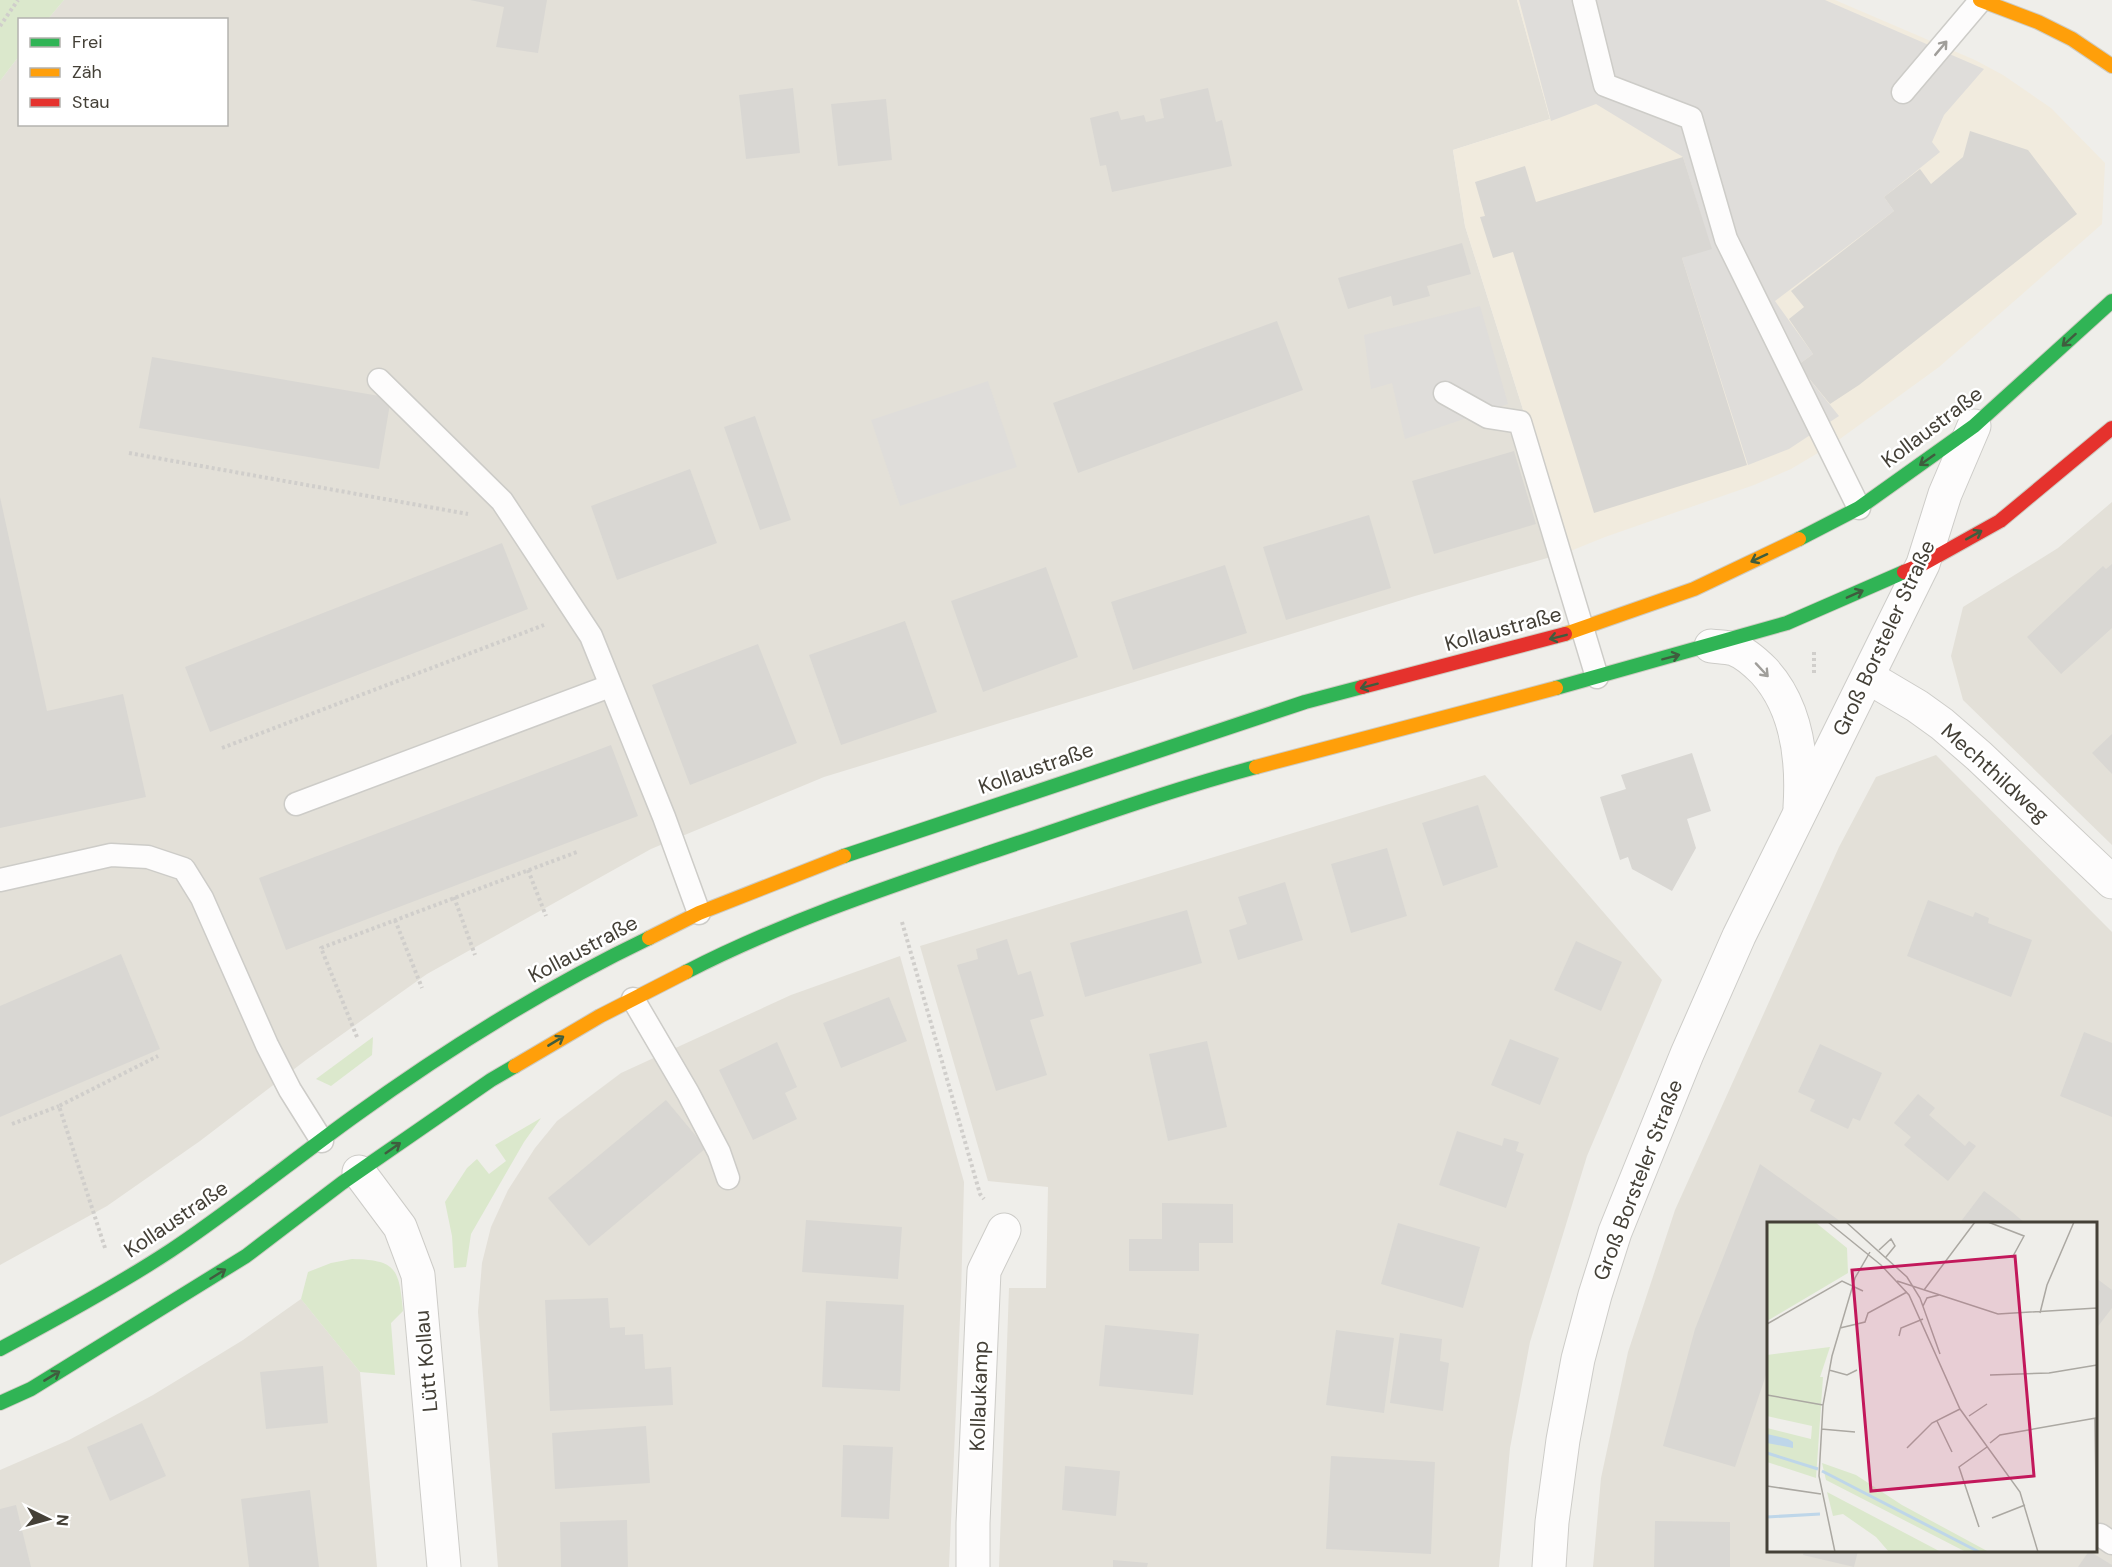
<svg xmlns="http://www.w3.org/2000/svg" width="2112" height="1567" font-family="'DM Sans',sans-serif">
  <rect width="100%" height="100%" fill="#efeeea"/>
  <g fill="#e3e0d8" fill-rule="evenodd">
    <polygon points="64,0 1517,0 1550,119 1453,150 1465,226 1568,552 1415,596 824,777 651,849 427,974 306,1060 200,1141 107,1206 0,1265 0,81 19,56 20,124 226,124 226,20 48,19"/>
    <polygon points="2112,502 2112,845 1963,700 1951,656 1963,607 2058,548"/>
    <path d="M1936,755L2112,932V1567H1593L1601,1478L1628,1352L1675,1210L1839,847L1876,777ZM1768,1224H2096V1550H1768Z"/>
    <polygon points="1485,775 1662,980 1587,1156 1530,1342 1510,1448 1499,1567 999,1567 1009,1288 1046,1288 1048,1187 988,1181 920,946"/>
    <polygon points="900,956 964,1182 961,1295 949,1567 498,1567 478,1312 482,1263 491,1227 508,1190 535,1148 557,1121 621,1073 791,995"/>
    <polygon points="301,1299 360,1372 377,1567 0,1567 0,1470 69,1440 153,1395 243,1340"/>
  </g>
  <polygon fill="#f1ebde" points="1517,0 1835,0 1975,60 2003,75 2051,108 2105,163 2102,224 1939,367 1833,444 1791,469 1754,485 1605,537 1568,552 1465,226 1453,150 1550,119"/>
  <g fill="#dbe8cc">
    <polygon points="0,0 64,0 48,19 20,20 19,56 0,81"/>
    <polygon points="373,1037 372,1055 331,1086 316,1079"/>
    <polygon points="541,1118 524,1142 471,1234 466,1267 454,1268 452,1236 445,1202 467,1168 477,1159 489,1174 506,1161 495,1145"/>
    <path d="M352,1259C396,1260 399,1268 403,1311L391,1323L395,1375L360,1372L301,1299L308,1272L331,1263Z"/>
  </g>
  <g fill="#dfddda">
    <polygon points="1519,0 1825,0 1984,69 1944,115 1932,142 1940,152 1884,197 1894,211 1775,301 1813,354 1798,365 1839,416 1789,449 1748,465 1682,258 1711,248 1683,157 1596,104 1551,121"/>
    <polygon points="1480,306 1508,404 1405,439 1392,383 1371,389 1364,335"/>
    <polygon points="988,381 1017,467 900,506 871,420"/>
  </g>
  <g fill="#d9d7d3">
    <polygon points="470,0 547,0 538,53 496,47 504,7"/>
    <polygon points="793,88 800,153 746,159 739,95"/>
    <polygon points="1208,88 1216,122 1222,120 1232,166 1112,192 1106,165 1100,166 1090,118 1118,111 1121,120 1144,115 1146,122 1164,118 1160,99"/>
    <polygon points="886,99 892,160 838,166 831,104"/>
    <polygon points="1970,131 2028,150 2077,214 1859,385 1830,404 1798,365 1813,354 1789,319 1804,307 1791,291 1894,211 1884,197 1920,169 1931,184 1963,157"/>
    <polygon points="1683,157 1712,249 1682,258 1747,465 1594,513 1513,252 1493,258 1480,217 1485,216 1475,182 1525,166 1536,202"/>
    <polygon points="1462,243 1471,274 1427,286 1430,296 1393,306 1391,296 1348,309 1338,278"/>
    <polygon points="1277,321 1303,390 1078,473 1053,403"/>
    <polygon points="152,357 391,398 379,469 139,428"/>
    <polygon points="755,416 791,520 760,530 724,427"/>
    <polygon points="1514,451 1536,524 1434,554 1412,481"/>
    <polygon points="690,469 717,543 617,580 591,506"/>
    <polygon points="0,497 47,711 123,694 146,797 0,828"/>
    <polygon points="1369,515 1391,588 1286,620 1263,547"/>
    <polygon points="502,543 528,609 210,732 185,667"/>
    <polygon points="2112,564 2112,628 2061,674 2027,637 2103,566 2106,569"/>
    <polygon points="1225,565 1247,633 1133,670 1111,602"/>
    <polygon points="1046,567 1078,657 983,692 951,601"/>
    <polygon points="905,621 937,712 841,745 809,655"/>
    <polygon points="758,644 797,743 690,785 652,685"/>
    <polygon points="2112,734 2112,774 2092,753"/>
    <polygon points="611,745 638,816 286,950 259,878"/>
    <polygon points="1692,753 1711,811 1687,819 1696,848 1672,891 1632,869 1628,857 1620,860 1600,797 1626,789 1621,775"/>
    <polygon points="1478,805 1498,867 1443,886 1422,823"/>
    <polygon points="1387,848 1407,916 1351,933 1331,864"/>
    <polygon points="1285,882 1303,940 1238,960 1229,930 1247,924 1238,897"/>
    <polygon points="1928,900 1973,917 1975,912 1989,918 1988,923 2032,940 2011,997 1907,956"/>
    <polygon points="1187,910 1202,963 1085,997 1070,943"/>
    <polygon points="1007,939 1018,975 1031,971 1044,1016 1030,1020 1047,1075 996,1091 957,965 978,959 976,949"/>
    <polygon points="1576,941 1622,962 1601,1011 1554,990"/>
    <polygon points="121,954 160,1049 0,1117 0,1006"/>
    <polygon points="889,997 907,1041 841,1068 823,1023"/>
    <polygon points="2084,1032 2112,1043 2112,1117 2060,1096"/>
    <polygon points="1510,1039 1559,1058 1540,1105 1491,1085"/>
    <polygon points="1207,1041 1227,1127 1168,1141 1149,1054"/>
    <polygon points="777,1042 797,1087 785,1093 797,1119 753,1140 719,1070"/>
    <polygon points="1820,1044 1882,1073 1860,1121 1853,1118 1848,1129 1810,1111 1815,1100 1798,1092"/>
    <polygon points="1918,1094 1935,1108 1929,1115 1965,1146 1969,1141 1976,1146 1948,1181 1904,1145 1911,1137 1894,1123"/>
    <polygon points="666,1100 706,1148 589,1246 548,1198"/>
    <polygon points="1457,1131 1502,1146 1504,1138 1519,1142 1516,1151 1524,1154 1506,1208 1439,1185"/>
    <polygon points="1760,1164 1844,1224 1768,1224 1768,1369 1735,1467 1663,1446 1695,1329"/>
    <polygon points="1984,1191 2012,1212 2026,1224 1959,1224"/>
    <polygon points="1162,1203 1233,1204 1233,1243 1199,1243 1199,1271 1129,1271 1129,1239 1162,1239"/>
    <polygon points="806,1220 902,1227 898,1279 802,1272"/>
    <polygon points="1398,1223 1480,1247 1463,1308 1381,1284"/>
    <polygon points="2096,1278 2112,1290 2112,1308 2096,1329"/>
    <polygon points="608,1298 610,1328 625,1327 625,1335 643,1334 645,1369 671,1367 673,1405 550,1411 545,1300"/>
    <polygon points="826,1301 904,1305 900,1391 822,1387"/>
    <polygon points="1105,1325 1199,1334 1193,1395 1099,1386"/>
    <polygon points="1336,1330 1394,1338 1384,1413 1326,1405"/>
    <polygon points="1400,1333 1442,1339 1440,1361 1449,1363 1443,1411 1390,1403"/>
    <polygon points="323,1366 328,1423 266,1429 260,1372"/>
    <polygon points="142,1423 166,1476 110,1501 87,1447"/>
    <polygon points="646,1426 650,1483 555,1489 552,1433"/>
    <polygon points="843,1445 893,1447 889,1519 841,1517"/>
    <polygon points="1331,1456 1435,1462 1431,1554 1326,1549"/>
    <polygon points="1065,1466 1120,1471 1116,1516 1062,1510"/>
    <polygon points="310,1490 319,1567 249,1567 241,1499"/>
    <polygon points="16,1505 31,1567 0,1567 0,1509"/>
    <polygon points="627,1520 628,1567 561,1567 560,1522"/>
    <polygon points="1655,1521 1730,1522 1730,1567 1654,1567"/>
    <polygon points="1804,1551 1858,1551 1854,1567 1803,1555"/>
    <polygon points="2089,1551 2112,1565 2112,1567 2078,1567"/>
    <polygon points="1113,1560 1148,1563 1147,1567 1113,1567"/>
  </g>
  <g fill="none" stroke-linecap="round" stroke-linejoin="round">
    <defs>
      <g id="lane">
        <polyline points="1584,0 1605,85 1691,118 1726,239 1859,508"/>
        <polyline points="1903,92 1981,0"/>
        <polyline points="379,380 502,501 591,636 664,817 699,913"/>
        <polyline points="1445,393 1488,417 1520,422 1597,677"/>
        <polyline points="296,804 610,686"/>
        <polyline points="0,880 111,855 148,857 184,869 202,898 267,1045 290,1090 322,1141"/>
        <polyline points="633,999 688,1093 719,1152 728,1178"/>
        <polyline points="2100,1535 2112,1543"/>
      </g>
      <g id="street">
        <path d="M1711,646C1718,647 1727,647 1734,649C1745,653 1756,663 1764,671C1797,707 1803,760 1800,807"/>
        <polyline points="1868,677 1917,706 1942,724 1979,756 2112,882"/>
        <polyline points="359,1172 400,1227 418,1275 444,1567"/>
        <polyline points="973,1567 973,1523 984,1271 1004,1230"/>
        <polyline points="1549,1567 1552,1522 1563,1440 1578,1359 1595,1295 1615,1232 1687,1054 1739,936 1923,564 1945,494 1974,426"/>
      </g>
      <g id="fast">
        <polyline points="1799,539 1859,508 1974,426 2112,301"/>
        <polyline points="1556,688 1787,623 1904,572"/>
        <polyline points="844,856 1305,702 1362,687"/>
        <path d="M686,972C783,922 888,887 991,852C1079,823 1166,791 1256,767"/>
        <path d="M0,1349C58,1318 115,1287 170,1251C233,1209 292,1161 353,1117C447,1049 545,988 649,938"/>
        <polyline points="0,1403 31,1389 246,1256 342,1183 491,1080 515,1066"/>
      </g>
      <g id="slow">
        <polyline points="1980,0 2038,22 2072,39 2112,66"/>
        <polyline points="1565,634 1694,589 1799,539"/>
        <polyline points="1256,767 1556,688"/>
        <polyline points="649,938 699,913 844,856"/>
        <polyline points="515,1066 600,1016 686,972"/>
      </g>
      <g id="jam">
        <polyline points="1904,572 1923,564 2000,521 2112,428"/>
        <polyline points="1362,687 1565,634"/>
      </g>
    </defs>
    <use href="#lane" stroke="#cdccc8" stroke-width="25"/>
    <use href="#street" stroke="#cdccc8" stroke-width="35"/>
    <use href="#fast" stroke="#cecbc2" stroke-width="16"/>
    <use href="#slow" stroke="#cecbc2" stroke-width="16"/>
    <use href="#jam" stroke="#cecbc2" stroke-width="16"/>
    <g stroke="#d0cecb" stroke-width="4" stroke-dasharray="3 3" stroke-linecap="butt">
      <polyline points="0,26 18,0"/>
      <polyline points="129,453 468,514"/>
      <polyline points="1814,652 1814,675"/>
      <polyline points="222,748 544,625"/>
      <polyline points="528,870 546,916"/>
      <polyline points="454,897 475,955"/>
      <polyline points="395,920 422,988"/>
      <polyline points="902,922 980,1194 984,1199"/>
      <polyline points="357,1037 321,948 577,852"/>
      <polyline points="12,1124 59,1106"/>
      <polyline points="105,1248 59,1106 158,1056"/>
    </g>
    <use href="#lane" stroke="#fdfcfc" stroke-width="22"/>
    <use href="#street" stroke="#fdfcfc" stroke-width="33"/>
    <use href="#fast" stroke="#30b455" stroke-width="14"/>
    <use href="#slow" stroke="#ff9f0a" stroke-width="14"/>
    <use href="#jam" stroke="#e5322d" stroke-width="14"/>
  </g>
  <defs><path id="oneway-shaft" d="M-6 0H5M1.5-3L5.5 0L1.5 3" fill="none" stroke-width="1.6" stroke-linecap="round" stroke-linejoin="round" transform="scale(1.5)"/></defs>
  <g stroke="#a09e9a">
    <use href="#oneway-shaft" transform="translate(1941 48) rotate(-50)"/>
    <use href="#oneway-shaft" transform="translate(1762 670) rotate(47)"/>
  </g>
  <g stroke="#3f5d3e">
    <use href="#oneway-shaft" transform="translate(2069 340) rotate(138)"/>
    <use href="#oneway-shaft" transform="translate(1927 460) rotate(145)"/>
    <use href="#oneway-shaft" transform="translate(1974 535) rotate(-29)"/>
    <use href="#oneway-shaft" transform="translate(1759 558) rotate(155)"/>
    <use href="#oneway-shaft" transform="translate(1855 594) rotate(-24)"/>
    <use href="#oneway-shaft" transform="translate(1558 637) rotate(166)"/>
    <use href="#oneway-shaft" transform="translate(1671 657) rotate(-15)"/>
    <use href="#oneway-shaft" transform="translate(1369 686) rotate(165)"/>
    <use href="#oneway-shaft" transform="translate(556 1041) rotate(-31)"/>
    <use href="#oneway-shaft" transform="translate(393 1148) rotate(-35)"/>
    <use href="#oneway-shaft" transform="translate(218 1274) rotate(-32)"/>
    <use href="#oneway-shaft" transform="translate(52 1376) rotate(-31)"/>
  </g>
  <g text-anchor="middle" stroke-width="5" stroke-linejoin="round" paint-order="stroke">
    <g font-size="21" fill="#444037" stroke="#fff">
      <text transform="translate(1932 427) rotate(-37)" y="7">Kollaustraße</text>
      <text transform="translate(1503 629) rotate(-15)" y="7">Kollaustraße</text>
      <text transform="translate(1884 638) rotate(-65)" y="7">Groß Borsteler Straße</text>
      <text transform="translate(1036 768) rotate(-19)" y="7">Kollaustraße</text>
      <text transform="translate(1995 773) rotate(42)" y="7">Mechthildweg</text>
      <text transform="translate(583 949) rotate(-28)" y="7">Kollaustraße</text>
      <text transform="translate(1638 1180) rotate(-69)" y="7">Groß Borsteler Straße</text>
      <text transform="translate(176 1219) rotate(-34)" y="7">Kollaustraße</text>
      <text transform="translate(426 1361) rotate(-95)" y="7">Lütt Kollau</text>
      <text transform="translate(979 1396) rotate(-88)" y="7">Kollaukamp</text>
    </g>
  </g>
  <g transform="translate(1767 1222)">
    <rect width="330" height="330" fill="#efeeea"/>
    <path d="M0,0H48L80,26L81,51L0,99ZM63,125L53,155H56L49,256L0,240V206L44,217L45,204L0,194V133ZM55,241L89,253L135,283L222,330H199L59,258ZM60,270L174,330H122L109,315L76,292L66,294Z" fill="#dbe8cc"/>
    <path d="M0,212L21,217L26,220V226L0,221Z" fill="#bed6e9"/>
    <path fill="none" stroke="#bed6e9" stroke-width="3" d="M0,231L51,247M55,249L212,330M0,295L53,292"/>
    <path fill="none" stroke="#aba8a2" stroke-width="1.5" d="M61,0L114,43L142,73L193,187L253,270L271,330M79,0L140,55L153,76L173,132M221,0L257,14L245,36M112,28L124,17L128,24L119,35M130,59L231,92L330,86M157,68L208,0M156,84L160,76L172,73M330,86V121M273,91L280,63L307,0M0,102L75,59L96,69M73,106L98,100L101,91L140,70M132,114L134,106L156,97M62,148L80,153L90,148M223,153L282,151L330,143M0,173L56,183M202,194L220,182M328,197L330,330M170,199L185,230M54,207L88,210M223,221L233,213L329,196M140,226L165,201L193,187M0,264L54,272M225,296L258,283M212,305L192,245L220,225M68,330L52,254L56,183L65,134L88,56L103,30"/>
    <path fill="#c2185b" fill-opacity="0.15" stroke="#c2185b" stroke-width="3" d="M248,34L267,254L104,269L85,48Z"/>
    <rect width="330" height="330" fill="none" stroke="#444037" stroke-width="3"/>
  </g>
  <rect x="18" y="18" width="210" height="108" fill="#ffffff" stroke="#b4b3af" stroke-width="1.5"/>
  <rect x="30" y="38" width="30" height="9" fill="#30b455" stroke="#b4b3af" stroke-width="1.5"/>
  <text x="72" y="48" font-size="18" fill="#444037">Frei</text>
  <rect x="30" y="68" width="30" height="9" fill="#ff9f0a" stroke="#b4b3af" stroke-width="1.5"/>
  <text x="72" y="78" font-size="18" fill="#444037">Zäh</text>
  <rect x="30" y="98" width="30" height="9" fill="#e5322d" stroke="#b4b3af" stroke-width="1.5"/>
  <text x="72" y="108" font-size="18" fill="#444037">Stau</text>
  <g transform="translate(48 1519) rotate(95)" stroke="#ffffff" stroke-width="4.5" paint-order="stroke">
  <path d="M0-4.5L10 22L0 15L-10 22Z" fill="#444037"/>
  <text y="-9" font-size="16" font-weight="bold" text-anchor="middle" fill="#444037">N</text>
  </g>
</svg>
